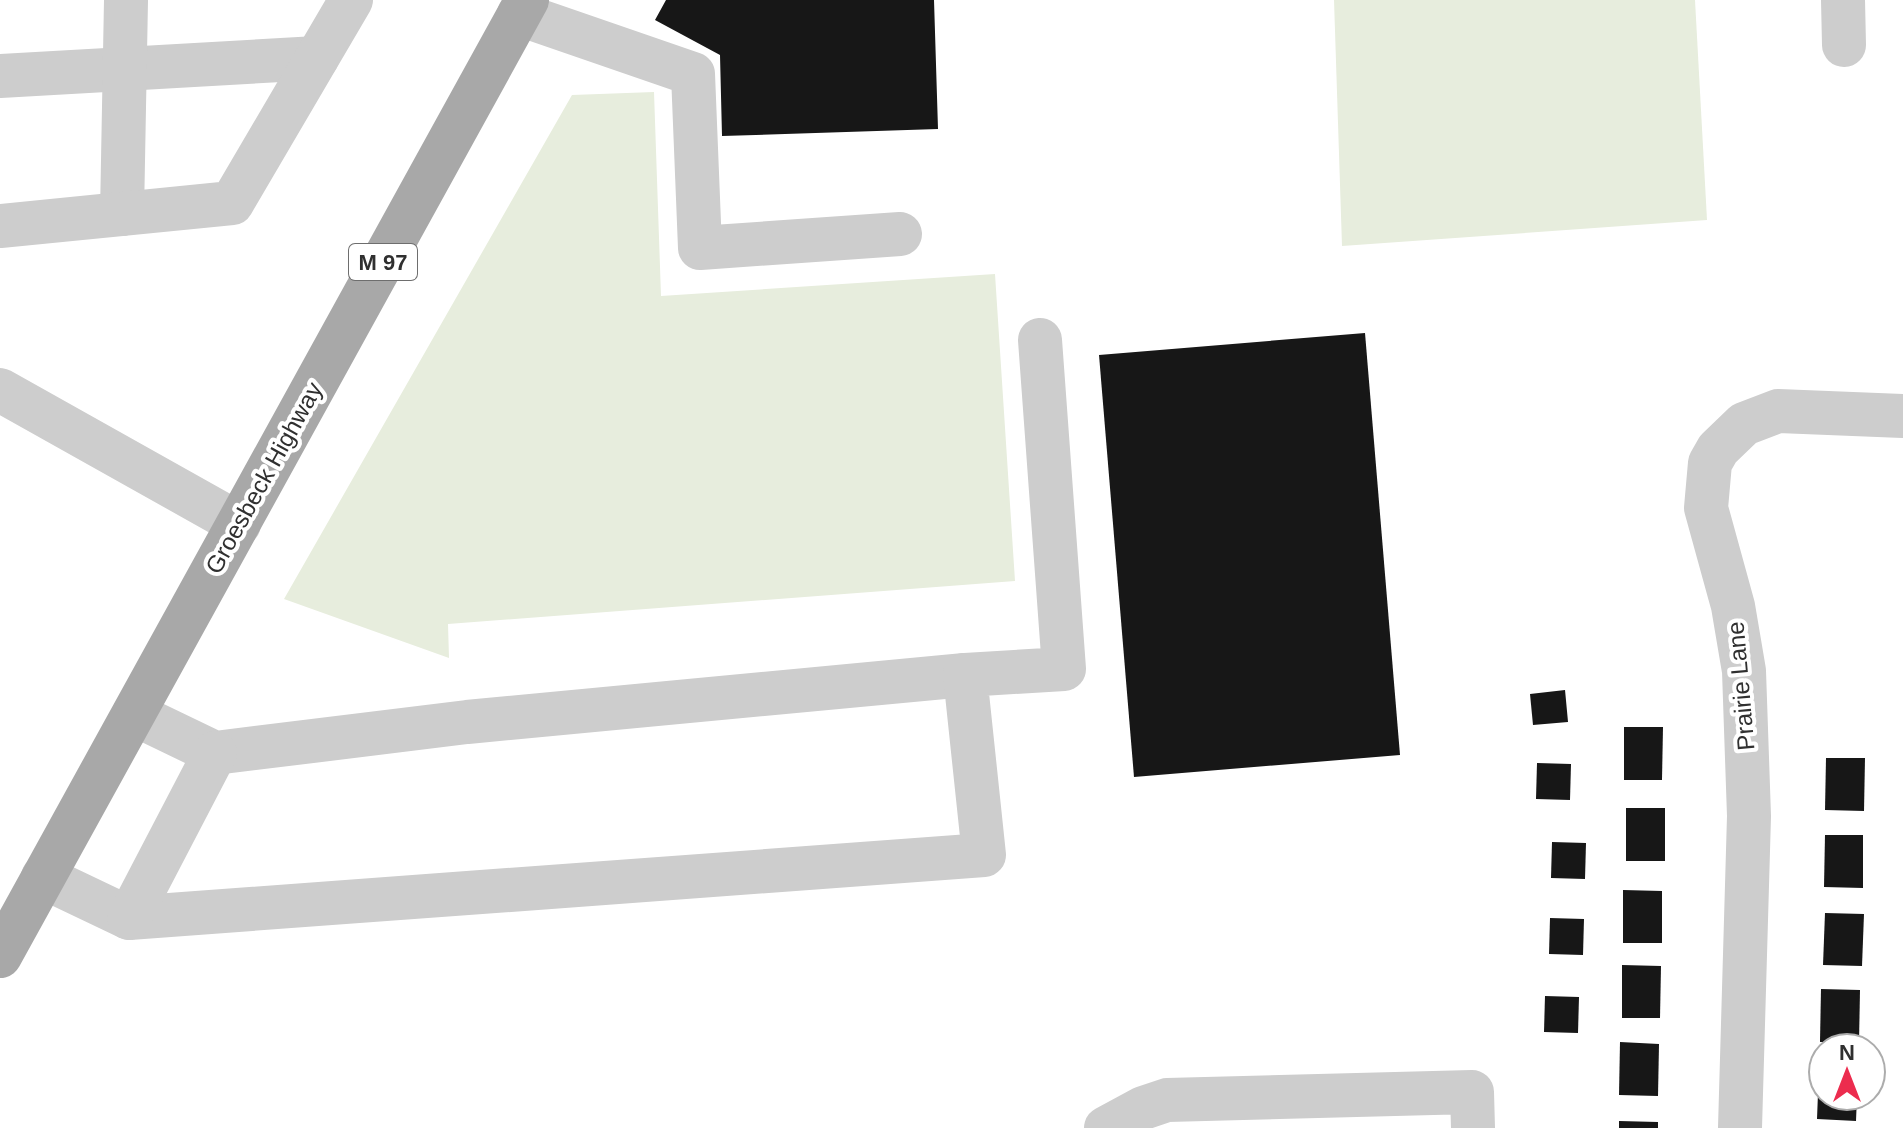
<svg xmlns="http://www.w3.org/2000/svg" width="1903" height="1128" font-family="Helvetica,sans-serif">
  <rect width="100%" height="100%" fill="#fff"/>
  <g fill="#e7eddd">
    <polygon points="1334,0 1695,0 1707,220 1342,246"/>
    <polygon points="654,92 661,296 995,274 1015,581 448,624 449,658 284,599 572,95"/>
  </g>
  <g fill="#171717">
    <polygon points="666,0 934,0 938,129 722,136 720,55 655,20"/>
    <polygon points="1365,333 1400,755 1134,777 1099,355"/>
    <polygon points="1565,690 1568,722 1533,725 1530,694"/>
    <polygon points="1624,727 1663,727 1662,780 1624,780"/>
    <polygon points="1826,758 1865,758 1864,811 1825,810"/>
    <polygon points="1537,763 1571,764 1570,800 1536,799"/>
    <rect x="1626" y="808" width="39" height="53"/>
    <polygon points="1825,835 1863,835 1863,888 1824,887"/>
    <polygon points="1552,842 1586,843 1585,879 1551,878"/>
    <polygon points="1623,890 1662,891 1662,943 1623,943"/>
    <polygon points="1825,913 1864,914 1862,966 1823,965"/>
    <polygon points="1550,918 1584,919 1583,955 1549,954"/>
    <polygon points="1622,965 1661,966 1660,1018 1622,1018"/>
    <polygon points="1821,989 1860,990 1859,1043 1820,1042"/>
    <polygon points="1545,996 1579,997 1578,1033 1544,1032"/>
    <polygon points="1620,1042 1659,1044 1658,1096 1619,1095"/>
    <polygon points="1819,1067 1823,1067 1823,1096 1857,1096 1856,1121 1817,1119"/>
    <polygon points="1619,1121 1658,1122 1658,1128 1619,1128"/>
  </g>
  <g fill="none" stroke-linecap="round" stroke-linejoin="round">
    <g stroke="#cdcdcd" stroke-width="44">
      <polyline points="1843,0 1844,45"/>
      <polyline points="519,14 693,74 700,248 900,234"/>
      <polyline points="0,76 317,58"/>
      <polyline points="122,214 126,0"/>
      <polyline points="0,226 232,203 351,0"/>
      <polyline points="0,390 239,524"/>
      <polyline points="134,714 215,753 467,722 965,675"/>
      <polyline points="43,877 129,918 984,855 965,675 1064,669 1040,340"/>
      <polyline points="129,918 215,753"/>
      <polyline points="1106,1128 1143,1108 1167,1100 1472,1092 1473,1128"/>
      <polyline points="1740,1128 1749,816 1744,671 1733,606 1706,508 1710,463 1718,449 1744,424 1778,411 1903,416"/>
    </g>
    <polyline stroke="#a8a8a8" stroke-width="44" points="0,956 527,0"/>
  </g>
  <g text-anchor="middle" stroke-width="8" stroke-linejoin="round" paint-order="stroke">
    <rect fill="#fff" stroke="#6e6e6e" stroke-width="2" x="349" y="244" width="68" height="36" rx="6"/>
    <g font-size="22" font-weight="bold" fill="#303030">
      <text x="383" y="270">M 97</text>
    </g>
    <g font-size="24" fill="#303030" stroke="#fff">
      <text transform="translate(264 478) rotate(-61)" y="8">Groesbeck Highway</text>
      <text transform="translate(1741 686) rotate(-95)" y="8">Prairie Lane</text>
    </g>
  </g>
  <g transform="translate(1847 1072)"><circle r="38" fill="#ffffff" stroke="#acacac" stroke-width="2"/>
  <path d="M0-6L14 30L0 20L-14 30Z" fill="#ec2c4e"/>
  <text y="-12" font-size="22" font-weight="bold" text-anchor="middle" fill="#303030">N</text>
  </g>
</svg>
